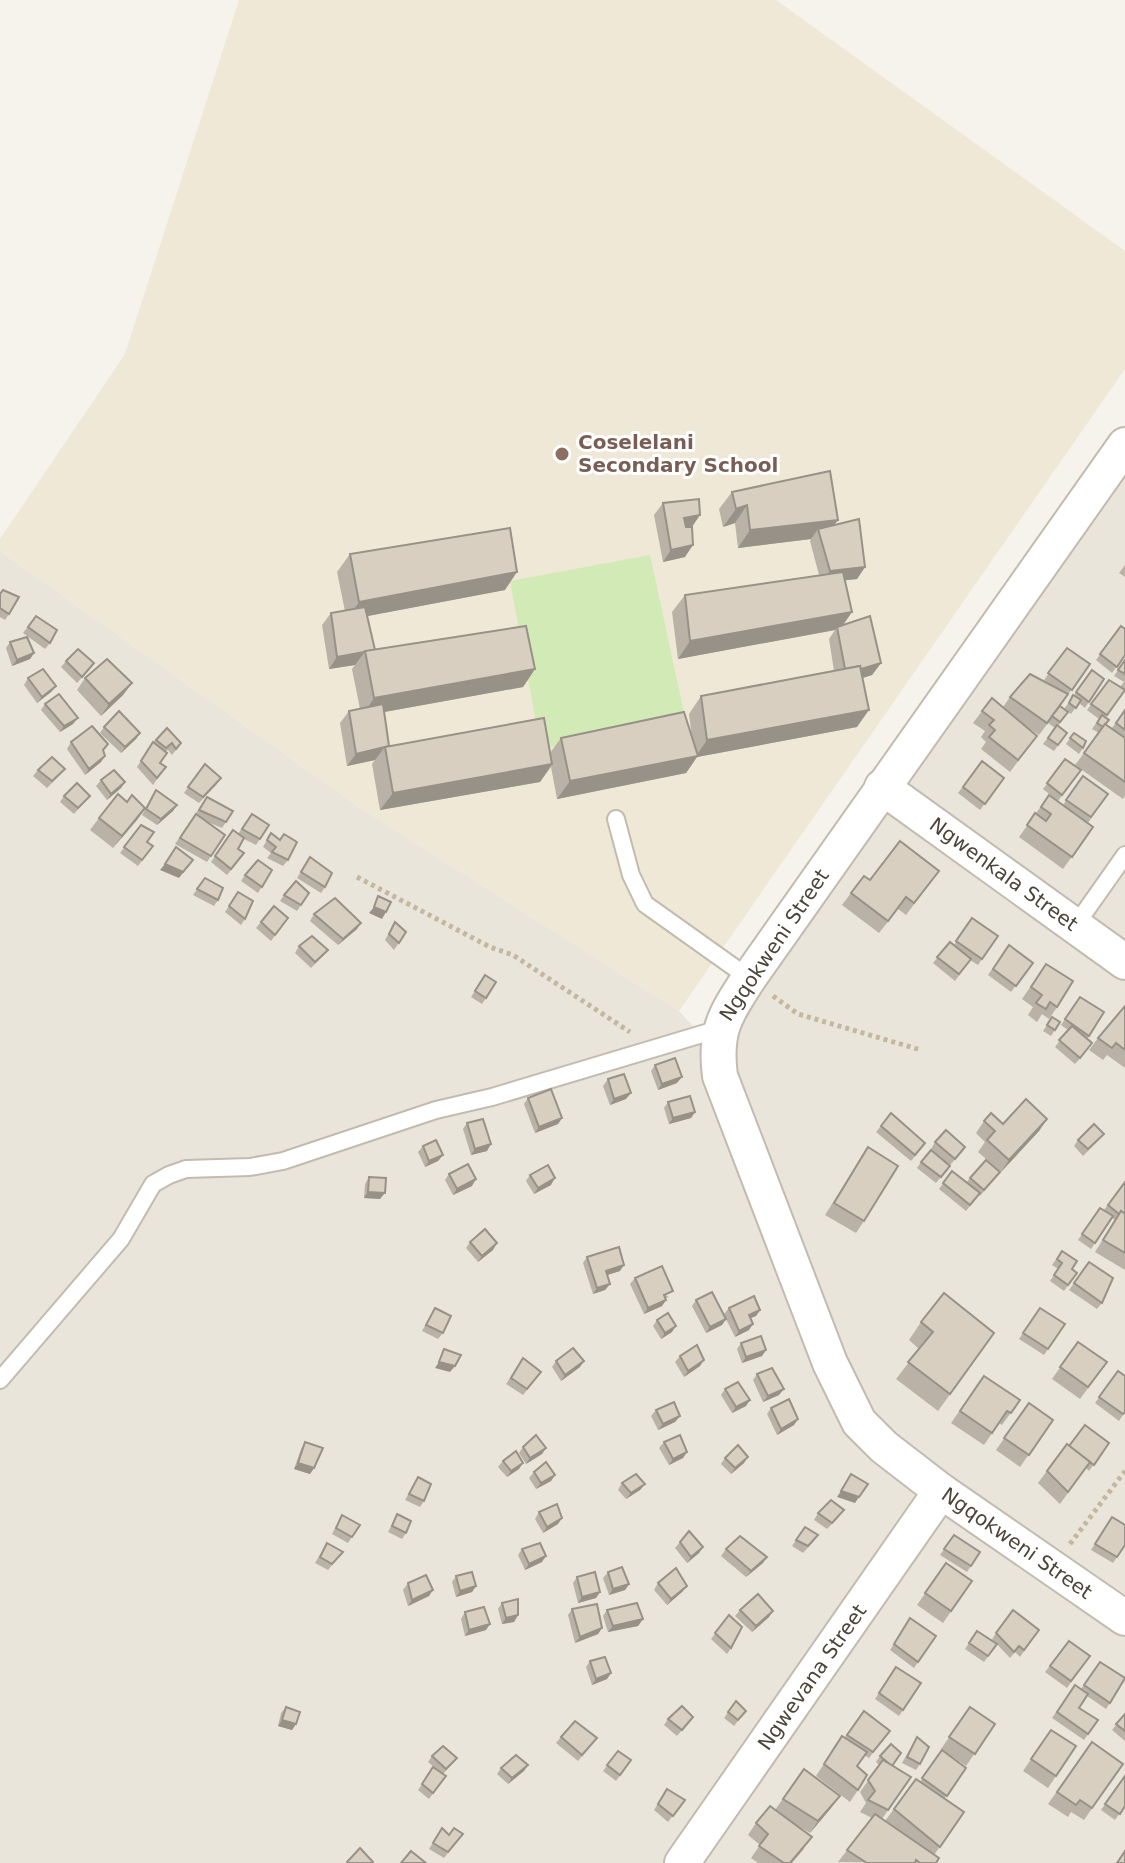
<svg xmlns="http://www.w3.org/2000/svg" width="1125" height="1863" font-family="'DejaVu Sans',sans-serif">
  <rect width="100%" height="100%" fill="#f6f3ec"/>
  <polygon fill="#eae5da" points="1125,451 1125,1863 0,1863 0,551 359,807 679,1011 716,1051"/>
  <polygon fill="#efe8d6" points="239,0 776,0 1125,251 1125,369 679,1011 359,807 0,551 0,539 125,354"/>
  <polygon fill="#d2eab5" points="650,555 686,722 541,749 510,581"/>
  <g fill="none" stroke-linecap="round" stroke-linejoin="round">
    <defs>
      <g id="service">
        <polyline points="616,819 631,875 645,904 749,978"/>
        <polyline points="1075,926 1125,855"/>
        <polyline points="0,1380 121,1239 153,1184 169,1175 186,1169 250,1167 283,1161 436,1110 492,1097 719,1029"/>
      </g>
      <g id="minor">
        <path d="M1125,445L749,978C725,1015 714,1031 720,1076L830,1363L859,1422L884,1447L941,1491L1125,1618"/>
        <polyline points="882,787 1125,962"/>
        <polyline points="682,1863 941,1491"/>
      </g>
    </defs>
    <use href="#service" stroke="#c2bbae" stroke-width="20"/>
    <use href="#minor" stroke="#c2bbae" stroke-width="38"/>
    <g stroke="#c4b79f" stroke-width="5" stroke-dasharray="4 4" stroke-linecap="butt">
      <polyline points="357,877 490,947 513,955 630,1032"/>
      <polyline points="773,996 798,1014 921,1050"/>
      <polyline points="1070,1544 1125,1471"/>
    </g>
    <use href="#service" stroke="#fff" stroke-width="16"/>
    <use href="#minor" stroke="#fff" stroke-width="34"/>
  </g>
  <g fill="#bab2a6">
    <polygon points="732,492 838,520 834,525 865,567 857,579 845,580 852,612 843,625 881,663 872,675 863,678 857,727 697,757 686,773 557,799 551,767 540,782 380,810 372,764 375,760 347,766 340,723 349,711 360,709 352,669 355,665 329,669 322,625 331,613 345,611 337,572 350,554 505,590 367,616 375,650 535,669 523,687 384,712 389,746 550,753 561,738 692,738 689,714 701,696 834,671 829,639 835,630 678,659 672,612 685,595 819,575 810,541 811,539 738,548 735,523 723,527 719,509"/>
    <polygon points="663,503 692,527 685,557 663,562 654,515"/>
    <polygon points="1125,565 1125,577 1119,573"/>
    <polygon points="0,594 9,614 5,620 0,617"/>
    <polygon points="36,616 50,643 45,649 23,633"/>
    <polygon points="1121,626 1125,655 1112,673 1096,660"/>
    <polygon points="10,642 34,653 30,659 12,666 6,648"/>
    <polygon points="1067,648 1090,664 1059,707 1068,712 1058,726 1067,733 1054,751 1043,744 1055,728 1048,723 1039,735 1020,722 1037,736 1010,772 981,749 986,742 981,737 985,731 973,723 992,698 1003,707 1010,697 1056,688 1044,680"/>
    <polygon points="1125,660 1125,692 1124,691 1106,717 1106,725 1112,728 1125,710 1125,796 1123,799 1075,765 1099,733 1092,729 1099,719 1087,710 1109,680 1120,687 1124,682 1114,676"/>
    <polygon points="66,661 90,669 77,683 61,667"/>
    <polygon points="1092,670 1104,679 1085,708 1079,703 1071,714 1064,709"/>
    <polygon points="28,678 56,686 51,692 37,703 24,685"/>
    <polygon points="85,678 132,683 123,695 101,716 77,690"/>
    <polygon points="45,704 73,724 60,732 41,710"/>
    <polygon points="104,727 140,733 136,739 121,753 100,733"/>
    <polygon points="167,728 181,743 172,755 168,750 165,752 160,763 166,767 153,785 137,767 153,742"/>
    <polygon points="1074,733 1083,748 1079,754 1066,744"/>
    <polygon points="71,742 104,751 101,762 85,775 67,749"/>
    <polygon points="1065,759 1081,770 1058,801 1043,789"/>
    <polygon points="982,761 1004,778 980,810 958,793"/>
    <polygon points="205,764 217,784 199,803 184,793"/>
    <polygon points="65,769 60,775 47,788 33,776 38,770"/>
    <polygon points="1083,776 1108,794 1088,823 1093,827 1063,869 1019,837 1049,795 1063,805"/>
    <polygon points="101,780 125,782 121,788 107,800 96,786"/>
    <polygon points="156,790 173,811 157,825 142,815"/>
    <polygon points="64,796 90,796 74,814 60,802"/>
    <polygon points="207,797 233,811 222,828 203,820 225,835 207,862 175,844"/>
    <polygon points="127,802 145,808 113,848 90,830 99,818"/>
    <polygon points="252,814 269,825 256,845 244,839 238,849 240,859 227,875 211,862 233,830 238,834"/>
    <polygon points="141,825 147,842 153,846 138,866 120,853"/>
    <polygon points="271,833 280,840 288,860 283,866 267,858 271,853 263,847"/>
    <polygon points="310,857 325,887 321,893 297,878"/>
    <polygon points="272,870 258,893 241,881 245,875"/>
    <polygon points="205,878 218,900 214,906 193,895"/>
    <polygon points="870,880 930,883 906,915 898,909 879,933 842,905 851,893"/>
    <polygon points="238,892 245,919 241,925 225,912"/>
    <polygon points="309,893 297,911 280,901 284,895"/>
    <polygon points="274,906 288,918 271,941 256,928"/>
    <polygon points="314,914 357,929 338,945 310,921"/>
    <polygon points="972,918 998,936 978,965 970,960 955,981 933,963 950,942 954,945"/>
    <polygon points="395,922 406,932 394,950 385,940"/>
    <polygon points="1009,945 1033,963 1011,992 988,975"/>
    <polygon points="299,946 328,950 323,956 311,968 295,953"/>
    <polygon points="1046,964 1057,1007 1049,1019 1042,1014 1037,1022 1028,1015 1033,1007 1022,999"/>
    <polygon points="485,975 496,982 482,1004 471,997"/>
    <polygon points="1080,997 1104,1012 1087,1039 1088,1049 1075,1064 1055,1047 1068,1030 1061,1025"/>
    <polygon points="1125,1006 1125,1068 1107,1055 1103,1060 1089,1050 1098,1038"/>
    <polygon points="1052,1017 1060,1022 1051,1036 1043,1031"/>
    <polygon points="655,1065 677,1083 658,1090 651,1071"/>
    <polygon points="608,1079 626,1099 610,1105 603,1086"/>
    <polygon points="528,1098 562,1118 558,1124 535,1133 524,1104"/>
    <polygon points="668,1102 695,1112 691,1118 669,1124 664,1108"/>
    <polygon points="891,1113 921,1149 911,1161 876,1132"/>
    <polygon points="1047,1119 1039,1131 1001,1172 978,1152 985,1142 976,1133 984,1121 1003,1124"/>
    <polygon points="467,1123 487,1151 471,1155 463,1129"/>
    <polygon points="1078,1140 1099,1140 1083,1156 1074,1146"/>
    <polygon points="935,1142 961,1153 950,1165 931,1149"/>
    <polygon points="423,1146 443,1155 438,1161 425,1167 418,1152"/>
    <polygon points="868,1147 864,1221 856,1233 825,1215"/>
    <polygon points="921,1162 950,1166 936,1183 917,1168"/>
    <polygon points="952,1171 967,1182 970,1178 995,1178 980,1196 979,1195 966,1211 939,1189"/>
    <polygon points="449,1174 472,1186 453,1195 445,1180"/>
    <polygon points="530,1175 551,1185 534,1194 526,1181"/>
    <polygon points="369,1177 380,1199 364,1198 365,1184"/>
    <polygon points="1125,1182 1125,1270 1095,1252 1115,1220 1112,1218 1091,1249 1078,1240 1100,1208 1104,1210"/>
    <polygon points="470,1242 493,1250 478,1262 466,1248"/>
    <polygon points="1062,1251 1072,1269 1077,1273 1064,1291 1050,1281 1058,1269 1052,1265"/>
    <polygon points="587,1257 620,1271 607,1275 610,1284 605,1290 593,1294 583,1263"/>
    <polygon points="1089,1262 1102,1303 1097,1309 1069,1290"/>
    <polygon points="635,1278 669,1297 666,1298 666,1300 662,1306 644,1314 630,1284"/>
    <polygon points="696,1300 724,1314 729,1308 760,1310 756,1316 750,1318 749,1330 735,1337 726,1319 722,1325 706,1333 692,1306"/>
    <polygon points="435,1308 443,1333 438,1339 422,1331"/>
    <polygon points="1040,1308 1065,1324 1044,1355 1019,1339"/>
    <polygon points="657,1320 672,1332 661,1339 653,1326"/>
    <polygon points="921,1322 994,1333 938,1411 896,1379 919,1349 909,1340"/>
    <polygon points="1078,1342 1107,1362 1080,1399 1052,1379"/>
    <polygon points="741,1343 766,1350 762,1356 742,1363 737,1349"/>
    <polygon points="680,1356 700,1366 684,1377 675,1362"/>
    <polygon points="523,1358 541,1372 523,1395 506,1384"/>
    <polygon points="556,1361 580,1367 561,1381 552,1367"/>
    <polygon points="1118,1371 1125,1412 1119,1421 1095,1403"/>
    <polygon points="757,1374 779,1395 763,1402 753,1380"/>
    <polygon points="984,1376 1020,1400 1002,1425 999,1423 984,1445 951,1423"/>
    <polygon points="725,1389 746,1406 732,1413 721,1395"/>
    <polygon points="1029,1403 1053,1420 1020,1467 996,1450"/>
    <polygon points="771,1408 798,1419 794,1425 777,1435 767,1414"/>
    <polygon points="656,1410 680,1416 675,1422 658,1430 651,1416"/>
    <polygon points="305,1442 314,1468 310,1474 294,1469 301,1449"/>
    <polygon points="664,1442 687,1452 683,1458 669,1465 659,1448"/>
    <polygon points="1109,1443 1089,1471 1086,1468 1060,1504 1038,1483 1067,1444 1069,1446"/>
    <polygon points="523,1447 546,1448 542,1454 526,1464 519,1453"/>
    <polygon points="725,1458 744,1463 731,1474 721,1464"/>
    <polygon points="503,1461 519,1469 507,1477 498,1467"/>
    <polygon points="534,1472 555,1475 551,1481 536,1489 529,1478"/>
    <polygon points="418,1477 424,1501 420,1507 405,1500"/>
    <polygon points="622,1483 645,1484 640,1490 626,1499 618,1490"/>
    <polygon points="539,1512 558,1524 543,1533 535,1519"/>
    <polygon points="818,1513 839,1517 827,1529 814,1520"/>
    <polygon points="397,1514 406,1533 402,1539 388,1532"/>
    <polygon points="342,1515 360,1525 348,1543 332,1534"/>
    <polygon points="1112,1517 1125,1545 1113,1563 1091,1550"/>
    <polygon points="805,1527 814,1541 803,1553 792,1546"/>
    <polygon points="954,1535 980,1552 967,1572 940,1555"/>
    <polygon points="680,1542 703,1547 699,1553 687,1563 675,1548"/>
    <polygon points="327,1543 343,1552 328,1570 315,1563"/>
    <polygon points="522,1549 542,1562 525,1570 518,1555"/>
    <polygon points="726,1549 763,1563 746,1577 721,1556"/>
    <polygon points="946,1563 972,1581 943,1623 917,1605"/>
    <polygon points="608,1572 629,1584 625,1590 609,1595 603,1578"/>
    <polygon points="456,1576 476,1586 472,1592 456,1597 452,1582"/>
    <polygon points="577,1577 600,1592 596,1598 578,1603 573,1583"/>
    <polygon points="408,1583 429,1596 408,1606 403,1590"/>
    <polygon points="658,1583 687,1586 682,1592 667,1605 654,1590"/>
    <polygon points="502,1603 518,1615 514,1622 502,1624 498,1609"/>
    <polygon points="572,1609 602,1628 598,1634 575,1643 568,1615"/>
    <polygon points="607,1610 643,1619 638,1626 608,1632 603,1616"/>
    <polygon points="740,1610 769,1617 752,1632 735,1616"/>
    <polygon points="1013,1610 1039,1630 1020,1657 1015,1652 1010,1658 992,1639"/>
    <polygon points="465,1612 486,1630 465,1636 461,1619"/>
    <polygon points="729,1615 731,1648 727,1654 711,1639"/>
    <polygon points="910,1618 936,1636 914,1668 890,1650"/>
    <polygon points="977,1631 997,1644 984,1662 965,1649"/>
    <polygon points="1069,1641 1090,1656 1067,1688 1045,1672"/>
    <polygon points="590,1661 611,1673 607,1679 592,1685 586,1667"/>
    <polygon points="1100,1662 1125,1680 1106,1709 1087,1696 1079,1708 1098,1720 1084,1740 1052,1718 1075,1685 1081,1689"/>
    <polygon points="896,1667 921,1683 899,1716 875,1699"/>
    <polygon points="736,1701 746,1711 734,1726 724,1718"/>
    <polygon points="286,1707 296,1724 292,1730 278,1726 281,1713"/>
    <polygon points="970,1707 995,1724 966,1766 941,1749"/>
    <polygon points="864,1711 890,1731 869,1758 864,1755 857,1766 858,1790 850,1802 816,1776 842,1736 845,1737"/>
    <polygon points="1125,1714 1125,1741 1112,1730"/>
    <polygon points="693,1717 677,1736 664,1725 668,1719"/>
    <polygon points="1051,1730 1076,1746 1048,1788 1023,1771"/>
    <polygon points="561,1737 597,1738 578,1761 556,1743"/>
    <polygon points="917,1737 920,1764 916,1770 902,1763"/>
    <polygon points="1092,1742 1123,1764 1084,1820 1071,1812 1068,1817 1048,1804"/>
    <polygon points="942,1750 966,1768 944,1799 964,1812 934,1855 936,1863 838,1862 872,1818 860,1812 866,1803 860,1792 879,1765 876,1762 880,1756 911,1777 882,1819 894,1828 885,1821 916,1779 920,1782"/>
    <polygon points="618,1751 631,1760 616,1781 603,1771"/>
    <polygon points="432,1756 457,1758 443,1774 446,1776 429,1799 418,1790 434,1767 428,1762"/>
    <polygon points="501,1768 524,1771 508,1784 497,1774"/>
    <polygon points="804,1769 831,1808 810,1833 790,1821 804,1849 792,1863 758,1863 751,1858 760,1845 748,1835 756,1823 775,1810"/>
    <polygon points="1125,1776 1125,1806 1115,1820 1101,1810"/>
    <polygon points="667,1789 685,1800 668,1822 654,1810"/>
    <polygon points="442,1828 449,1835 463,1834 444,1858 429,1849"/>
  </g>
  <g fill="#979187">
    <polygon points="747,505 735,523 723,527 736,509"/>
    <polygon points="700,515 692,527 676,530 684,518"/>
    <polygon points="838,520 825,537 818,529 811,539 738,548 750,530"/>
    <polygon points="693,545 685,557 663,562 671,550"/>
    <polygon points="865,567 857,579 821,583 830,571"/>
    <polygon points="517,572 505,590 347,620 359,602"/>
    <polygon points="852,612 840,629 837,627 835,630 678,659 690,641"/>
    <polygon points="34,653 30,659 12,666 17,660"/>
    <polygon points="364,653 355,665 329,669 337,657"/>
    <polygon points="881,663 872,675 837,686 845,674"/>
    <polygon points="535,669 523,687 362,716 374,698"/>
    <polygon points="132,683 123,695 101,716 109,704"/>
    <polygon points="56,686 51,692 37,703 42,697"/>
    <polygon points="869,710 857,727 697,757 686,773 557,799 570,781 696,756 707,740"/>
    <polygon points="78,718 73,724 60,732 64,726"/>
    <polygon points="140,733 136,739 121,753 125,747"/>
    <polygon points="384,748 375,760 347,766 356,754"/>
    <polygon points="105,756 101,762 85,775 89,769"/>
    <polygon points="552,764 540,782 380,810 393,793"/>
    <polygon points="125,782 121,788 107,800 111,794"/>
    <polygon points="177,805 173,811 157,825 161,819"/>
    <polygon points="145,808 137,820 113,848 122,836"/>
    <polygon points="193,860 179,878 160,870 165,864"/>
    <polygon points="374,907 386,912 382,919 369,913"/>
    <polygon points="361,923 357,929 338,945 343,939"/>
    <polygon points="682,1077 677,1083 658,1090 662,1084"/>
    <polygon points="631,1093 626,1099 610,1105 614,1099"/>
    <polygon points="695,1112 691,1118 669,1124 673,1118"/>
    <polygon points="562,1118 558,1124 535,1133 539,1127"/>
    <polygon points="1047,1119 1039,1131 1001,1172 1009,1160"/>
    <polygon points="491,1144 487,1151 471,1155 475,1149"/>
    <polygon points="443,1155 438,1161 425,1167 429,1161"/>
    <polygon points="555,1178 551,1185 534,1194 538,1188"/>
    <polygon points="476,1179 472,1186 453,1195 457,1189"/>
    <polygon points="368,1192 385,1193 380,1199 364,1198"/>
    <polygon points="497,1243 493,1250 478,1262 482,1256"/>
    <polygon points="624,1265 620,1271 601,1277 606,1271"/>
    <polygon points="610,1284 605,1290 593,1294 597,1288"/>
    <polygon points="666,1300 662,1306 644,1314 648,1308"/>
    <polygon points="760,1310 756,1316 744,1321 749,1315"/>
    <polygon points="726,1319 722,1325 706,1333 710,1327"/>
    <polygon points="753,1324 749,1330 735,1337 739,1331"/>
    <polygon points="676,1326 672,1332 661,1339 665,1333"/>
    <polygon points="766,1350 762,1356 742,1363 746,1357"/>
    <polygon points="704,1360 700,1366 684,1377 688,1371"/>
    <polygon points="584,1361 580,1367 561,1381 565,1375"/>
    <polygon points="439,1362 455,1366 450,1372 435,1368"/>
    <polygon points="784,1389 779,1395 763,1402 768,1396"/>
    <polygon points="750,1400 746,1406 732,1413 736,1407"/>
    <polygon points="680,1416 675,1422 658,1430 663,1424"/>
    <polygon points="798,1419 794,1425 777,1435 781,1429"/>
    <polygon points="546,1448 542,1454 526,1464 530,1458"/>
    <polygon points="687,1452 683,1458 669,1465 673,1459"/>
    <polygon points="748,1457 744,1463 731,1474 735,1468"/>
    <polygon points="298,1463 314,1468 310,1474 294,1469"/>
    <polygon points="523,1463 519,1469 507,1477 511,1471"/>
    <polygon points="555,1475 551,1481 536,1489 541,1483"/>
    <polygon points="645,1484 640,1490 626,1499 631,1493"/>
    <polygon points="841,1491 859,1497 855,1503 837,1497"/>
    <polygon points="562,1518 558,1524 543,1533 547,1527"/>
    <polygon points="703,1547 699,1553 687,1563 691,1557"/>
    <polygon points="546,1556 542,1562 525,1570 529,1564"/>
    <polygon points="767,1557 763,1563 746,1577 751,1571"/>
    <polygon points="629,1584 625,1590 609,1595 613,1589"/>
    <polygon points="476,1586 472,1592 456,1597 460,1591"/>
    <polygon points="687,1586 682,1592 667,1605 671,1599"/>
    <polygon points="433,1590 429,1596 408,1606 412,1600"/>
    <polygon points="600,1592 596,1598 578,1603 582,1597"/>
    <polygon points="773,1611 769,1617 752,1632 756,1626"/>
    <polygon points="518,1615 514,1622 502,1624 506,1618"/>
    <polygon points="643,1619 638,1626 608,1632 613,1626"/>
    <polygon points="490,1624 486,1630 465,1636 469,1630"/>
    <polygon points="602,1628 598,1634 575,1643 580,1637"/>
    <polygon points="611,1673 607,1679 592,1685 596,1679"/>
    <polygon points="282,1720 296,1724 292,1730 278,1726"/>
    <polygon points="528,1765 524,1771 508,1784 512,1778"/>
    <polygon points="840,1796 831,1808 810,1833 818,1821"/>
  </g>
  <g fill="#d8cfc1" stroke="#979187" stroke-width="2">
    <polygon points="830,471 838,520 750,530 747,505 736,509 732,492"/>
    <polygon points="699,499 700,515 684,518 686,527 692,527 693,545 671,550 663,503"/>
    <polygon points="859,519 865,567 830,571 818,529"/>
    <polygon points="510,528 517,572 359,602 350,554"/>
    <polygon points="843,572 852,612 690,641 685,595"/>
    <polygon points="3,590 19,597 9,614 0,608 0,594"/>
    <polygon points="365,607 375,650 337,657 331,613"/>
    <polygon points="36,616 57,630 50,643 28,627"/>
    <polygon points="870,616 881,663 861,669 860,666 845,669 837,627"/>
    <polygon points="526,626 535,669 374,698 365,651"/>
    <polygon points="1121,626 1125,629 1125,655 1117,667 1100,654"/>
    <polygon points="27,637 34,653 17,660 10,642"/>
    <polygon points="1067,648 1090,664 1072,690 1048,673"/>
    <polygon points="78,649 94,663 82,677 66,661"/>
    <polygon points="107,659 132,683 109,704 85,678"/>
    <polygon points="1125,660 1125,674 1118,670"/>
    <polygon points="860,666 869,710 707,740 701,696"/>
    <polygon points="43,669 56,686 42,697 28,678"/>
    <polygon points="1092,670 1104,679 1089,702 1076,692"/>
    <polygon points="1030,674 1068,694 1047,723 1010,697"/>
    <polygon points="1109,680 1125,690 1107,715 1091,704"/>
    <polygon points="59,694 78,718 64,726 45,704"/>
    <polygon points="1073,695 1081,700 1076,708 1069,703"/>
    <polygon points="992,698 1037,736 1018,760 989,737 995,730 989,725 994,720 982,711"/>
    <polygon points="383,704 389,746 356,754 349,711"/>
    <polygon points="1060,706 1068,712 1060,722 1052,716"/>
    <polygon points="1125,710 1125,730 1116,723"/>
    <polygon points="119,711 140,733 125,747 104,727"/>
    <polygon points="684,712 698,756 570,781 561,738"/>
    <polygon points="1102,715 1109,720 1103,727 1097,723"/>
    <polygon points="544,718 552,764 393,793 385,747"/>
    <polygon points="1105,724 1125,738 1125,782 1084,753"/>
    <polygon points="1057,725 1067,733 1058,745 1048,738"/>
    <polygon points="92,726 108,744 103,750 105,756 89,769 71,742"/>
    <polygon points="167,728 181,743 176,749 172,743 166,748 156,740"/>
    <polygon points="1074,733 1086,741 1083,748 1070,738"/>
    <polygon points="153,742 167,753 160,763 166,767 157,778 141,761"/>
    <polygon points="52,757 65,769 52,781 38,770"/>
    <polygon points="1065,759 1081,770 1062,795 1047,783"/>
    <polygon points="982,761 1004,778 985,804 963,787"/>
    <polygon points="205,764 221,778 203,797 188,787"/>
    <polygon points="114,770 125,782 111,794 101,780"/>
    <polygon points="1083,776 1108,794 1091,817 1066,800"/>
    <polygon points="77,783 90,796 78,808 64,796"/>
    <polygon points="156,790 177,805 161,819 146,809"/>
    <polygon points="118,794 127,802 132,795 145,808 122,836 99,818"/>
    <polygon points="1049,795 1093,827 1072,857 1027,825 1035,813 1046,821 1051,814 1041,807"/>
    <polygon points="207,797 233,811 226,822 199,810"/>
    <polygon points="196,814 225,835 211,856 180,838"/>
    <polygon points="252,814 269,825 260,839 242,829"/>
    <polygon points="141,825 154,832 147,842 153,846 142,860 124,847"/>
    <polygon points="233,830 244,838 238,849 244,853 231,869 215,856"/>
    <polygon points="271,833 280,840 284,834 297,842 288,860 272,852 276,847 267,840"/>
    <polygon points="900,841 939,871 914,903 906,897 888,921 851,893 864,876 870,880"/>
    <polygon points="176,847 193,860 183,872 165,864"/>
    <polygon points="310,857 332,873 325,887 301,872"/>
    <polygon points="258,860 272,870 262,887 245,875"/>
    <polygon points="205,878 223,888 218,900 197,889"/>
    <polygon points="296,881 309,893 301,905 284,895"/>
    <polygon points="238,892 253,901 245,919 229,906"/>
    <polygon points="378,896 391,902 386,912 374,907"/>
    <polygon points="335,898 361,923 343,939 314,914"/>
    <polygon points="274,906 288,918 275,935 261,922"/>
    <polygon points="972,918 998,936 982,959 956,941"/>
    <polygon points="395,922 406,932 399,943 389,934"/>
    <polygon points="312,936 328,950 315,962 299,946"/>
    <polygon points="950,942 971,959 959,974 937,957"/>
    <polygon points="1009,945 1033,963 1016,986 993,969"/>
    <polygon points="1046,964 1073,981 1057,1007 1050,1002 1046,1009 1036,1003 1042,995 1031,987"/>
    <polygon points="485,975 496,982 486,998 475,991"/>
    <polygon points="1080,997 1104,1012 1089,1036 1065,1019"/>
    <polygon points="1125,1006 1125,1050 1116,1043 1112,1048 1098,1038"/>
    <polygon points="1052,1017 1060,1022 1055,1030 1047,1025"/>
    <polygon points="1072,1026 1092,1043 1080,1058 1059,1040"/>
    <polygon points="675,1058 682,1077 662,1084 655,1065"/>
    <polygon points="624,1074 631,1093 614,1099 608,1079"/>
    <polygon points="551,1089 562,1118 539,1127 528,1098"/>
    <polygon points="690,1096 695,1112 673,1118 668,1102"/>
    <polygon points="1026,1099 1047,1119 1009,1160 987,1140 995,1131 984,1121 991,1113 1003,1124"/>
    <polygon points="891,1113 925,1143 915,1155 881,1126"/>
    <polygon points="483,1119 491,1144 475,1149 467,1123"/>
    <polygon points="1094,1124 1104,1134 1088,1149 1078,1140"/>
    <polygon points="946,1130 965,1147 955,1159 935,1142"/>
    <polygon points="436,1140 443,1155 429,1161 423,1146"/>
    <polygon points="868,1147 898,1166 864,1221 834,1203"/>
    <polygon points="931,1150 950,1166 941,1177 921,1162"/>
    <polygon points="986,1160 1000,1172 984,1190 970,1178"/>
    <polygon points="468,1164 476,1179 457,1189 449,1174"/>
    <polygon points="548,1165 555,1178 538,1188 530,1175"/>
    <polygon points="952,1171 980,1193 970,1205 943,1183"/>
    <polygon points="369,1177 386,1178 385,1193 368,1192"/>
    <polygon points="1125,1182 1125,1214 1121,1211 1119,1214 1108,1205"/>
    <polygon points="1100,1208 1113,1216 1095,1243 1082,1234"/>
    <polygon points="1121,1211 1125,1214 1125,1253 1103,1240"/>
    <polygon points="485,1229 497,1243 482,1256 470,1242"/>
    <polygon points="619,1247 624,1265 606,1271 610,1284 597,1288 587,1257"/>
    <polygon points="1062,1251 1077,1261 1072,1269 1077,1273 1068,1285 1054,1275 1062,1263 1057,1259"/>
    <polygon points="1089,1262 1113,1278 1102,1303 1074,1283"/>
    <polygon points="662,1266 673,1291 664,1295 666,1300 648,1308 635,1278"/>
    <polygon points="712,1292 726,1319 710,1327 696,1300"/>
    <polygon points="944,1293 994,1333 950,1394 908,1362 933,1332 921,1322"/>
    <polygon points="754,1296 760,1310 749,1315 753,1324 739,1331 729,1308"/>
    <polygon points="435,1308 451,1316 443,1333 426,1325"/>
    <polygon points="1040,1308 1065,1324 1048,1349 1023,1333"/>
    <polygon points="668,1313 676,1326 665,1333 657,1320"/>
    <polygon points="761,1336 766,1350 746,1357 741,1343"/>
    <polygon points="1078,1342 1107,1362 1088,1387 1060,1367"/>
    <polygon points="697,1345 704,1360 688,1371 680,1356"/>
    <polygon points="573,1348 584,1361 565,1375 556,1361"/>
    <polygon points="444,1349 461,1355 455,1366 439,1362"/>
    <polygon points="523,1358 541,1372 527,1389 511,1378"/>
    <polygon points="772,1368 784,1389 768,1396 757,1374"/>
    <polygon points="1118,1371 1125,1376 1125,1412 1123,1414 1099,1397"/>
    <polygon points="984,1376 1020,1400 1011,1413 1007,1411 992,1433 960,1411"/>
    <polygon points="738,1382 750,1400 736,1407 725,1389"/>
    <polygon points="789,1399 798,1419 781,1429 771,1408"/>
    <polygon points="674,1402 680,1416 663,1424 656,1410"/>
    <polygon points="1029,1403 1053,1420 1029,1455 1004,1438"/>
    <polygon points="1085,1425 1109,1443 1094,1465 1069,1446"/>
    <polygon points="536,1435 546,1448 530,1458 523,1447"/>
    <polygon points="680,1435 687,1452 673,1459 664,1442"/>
    <polygon points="305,1442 323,1448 314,1468 298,1463"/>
    <polygon points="1067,1444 1090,1462 1068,1492 1047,1471"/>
    <polygon points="738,1445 748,1457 735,1468 725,1458"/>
    <polygon points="516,1451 523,1463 511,1471 503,1461"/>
    <polygon points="546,1462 555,1475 541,1483 534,1472"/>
    <polygon points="636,1474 645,1484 631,1493 622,1483"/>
    <polygon points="851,1474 868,1484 859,1497 841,1491"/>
    <polygon points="418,1477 431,1484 424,1501 409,1494"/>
    <polygon points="831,1500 844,1510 832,1523 818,1513"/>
    <polygon points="557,1504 562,1518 547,1527 539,1512"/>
    <polygon points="397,1514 411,1521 406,1533 392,1526"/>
    <polygon points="342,1515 360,1525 352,1537 336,1528"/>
    <polygon points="1112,1517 1125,1525 1125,1545 1117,1557 1095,1544"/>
    <polygon points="805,1527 818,1535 808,1546 796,1540"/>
    <polygon points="689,1531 703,1547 691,1557 680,1542"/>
    <polygon points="954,1535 980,1552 971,1566 944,1549"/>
    <polygon points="740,1536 767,1557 751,1571 726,1549"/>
    <polygon points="327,1543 343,1552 332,1564 320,1557"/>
    <polygon points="540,1543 546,1556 529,1564 522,1549"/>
    <polygon points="946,1563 972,1581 951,1611 925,1593"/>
    <polygon points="622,1567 629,1584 613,1589 608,1572"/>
    <polygon points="676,1568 687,1586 671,1599 658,1583"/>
    <polygon points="472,1572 476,1586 460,1591 456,1576"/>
    <polygon points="595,1572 600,1592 582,1597 577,1577"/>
    <polygon points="426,1575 433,1590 412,1600 408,1583"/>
    <polygon points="758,1594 773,1611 756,1626 740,1610"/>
    <polygon points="518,1599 518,1615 506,1618 502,1603"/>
    <polygon points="637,1603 643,1619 613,1626 607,1610"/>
    <polygon points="597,1604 602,1628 580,1637 572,1609"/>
    <polygon points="484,1607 490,1624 469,1630 465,1612"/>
    <polygon points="1013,1610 1039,1630 1024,1650 1019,1646 1014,1652 996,1633"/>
    <polygon points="729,1615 742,1627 731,1648 715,1633"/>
    <polygon points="910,1618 936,1636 918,1662 894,1644"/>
    <polygon points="977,1631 997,1644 988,1656 969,1643"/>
    <polygon points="1069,1641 1090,1656 1071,1681 1050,1666"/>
    <polygon points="605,1657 611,1673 596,1679 590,1661"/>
    <polygon points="1100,1662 1125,1678 1110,1703 1084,1685"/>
    <polygon points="896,1667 921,1683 903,1710 879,1693"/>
    <polygon points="1075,1685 1088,1694 1079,1708 1098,1720 1088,1734 1057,1712"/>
    <polygon points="736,1701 746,1711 738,1720 728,1712"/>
    <polygon points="682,1706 693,1717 682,1730 668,1719"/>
    <polygon points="286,1707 300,1712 296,1724 282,1720"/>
    <polygon points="970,1707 995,1724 975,1754 949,1737"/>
    <polygon points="864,1711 890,1731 873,1752 847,1735"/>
    <polygon points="1125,1714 1125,1731 1116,1724"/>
    <polygon points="575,1721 597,1738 582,1755 561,1737"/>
    <polygon points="1051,1730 1076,1746 1056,1776 1031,1759"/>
    <polygon points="842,1736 867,1752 857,1766 867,1775 858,1790 824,1764"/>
    <polygon points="917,1737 929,1747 920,1764 907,1757"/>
    <polygon points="1092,1742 1123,1764 1092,1808 1080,1800 1076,1805 1057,1792"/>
    <polygon points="891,1744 901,1753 892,1766 880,1756"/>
    <polygon points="443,1746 457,1758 446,1769 432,1756"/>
    <polygon points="942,1750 966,1768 947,1796 922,1778"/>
    <polygon points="618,1751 631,1760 620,1775 607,1765"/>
    <polygon points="516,1755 528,1765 512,1778 501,1768"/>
    <polygon points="883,1760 911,1777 888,1810 868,1800 875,1791 868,1780"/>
    <polygon points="433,1767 446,1776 433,1793 422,1784"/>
    <polygon points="804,1769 840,1796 818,1821 783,1799"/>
    <polygon points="1125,1776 1125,1806 1120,1814 1105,1804"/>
    <polygon points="916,1779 964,1812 940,1847 894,1809"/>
    <polygon points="667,1789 685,1800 673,1816 658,1804"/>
    <polygon points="770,1806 812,1837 790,1863 784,1863 759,1846 768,1834 756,1823"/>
    <polygon points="875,1814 939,1858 936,1863 920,1863 916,1860 915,1863 867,1863 847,1850"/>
    <polygon points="442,1828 449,1835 454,1828 463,1834 448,1852 433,1843"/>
    <polygon points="360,1848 373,1862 372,1863 348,1863 347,1862"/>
    <polygon points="411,1851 426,1863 401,1863"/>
    <polygon points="1125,1851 1125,1863 1117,1863"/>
  </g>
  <circle fill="#8d6e63" stroke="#fff" stroke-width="3" cx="562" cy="454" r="8"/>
  <g text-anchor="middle" stroke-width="6" stroke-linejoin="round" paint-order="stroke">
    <g font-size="20" font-weight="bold" fill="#785e54" stroke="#fff" text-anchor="start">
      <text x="578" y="449">Coselelani<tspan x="578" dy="23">Secondary School</tspan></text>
    </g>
    <g font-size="20" fill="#4b4439" stroke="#fff">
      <text transform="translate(1004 874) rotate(36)" y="7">Ngwenkala Street</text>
      <text transform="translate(774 945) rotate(-56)" y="7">Ngqokweni Street</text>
      <text transform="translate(1017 1543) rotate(35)" y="7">Ngqokweni Street</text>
      <text transform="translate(812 1677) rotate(-55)" y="7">Ngwevana Street</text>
    </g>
  </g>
</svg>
